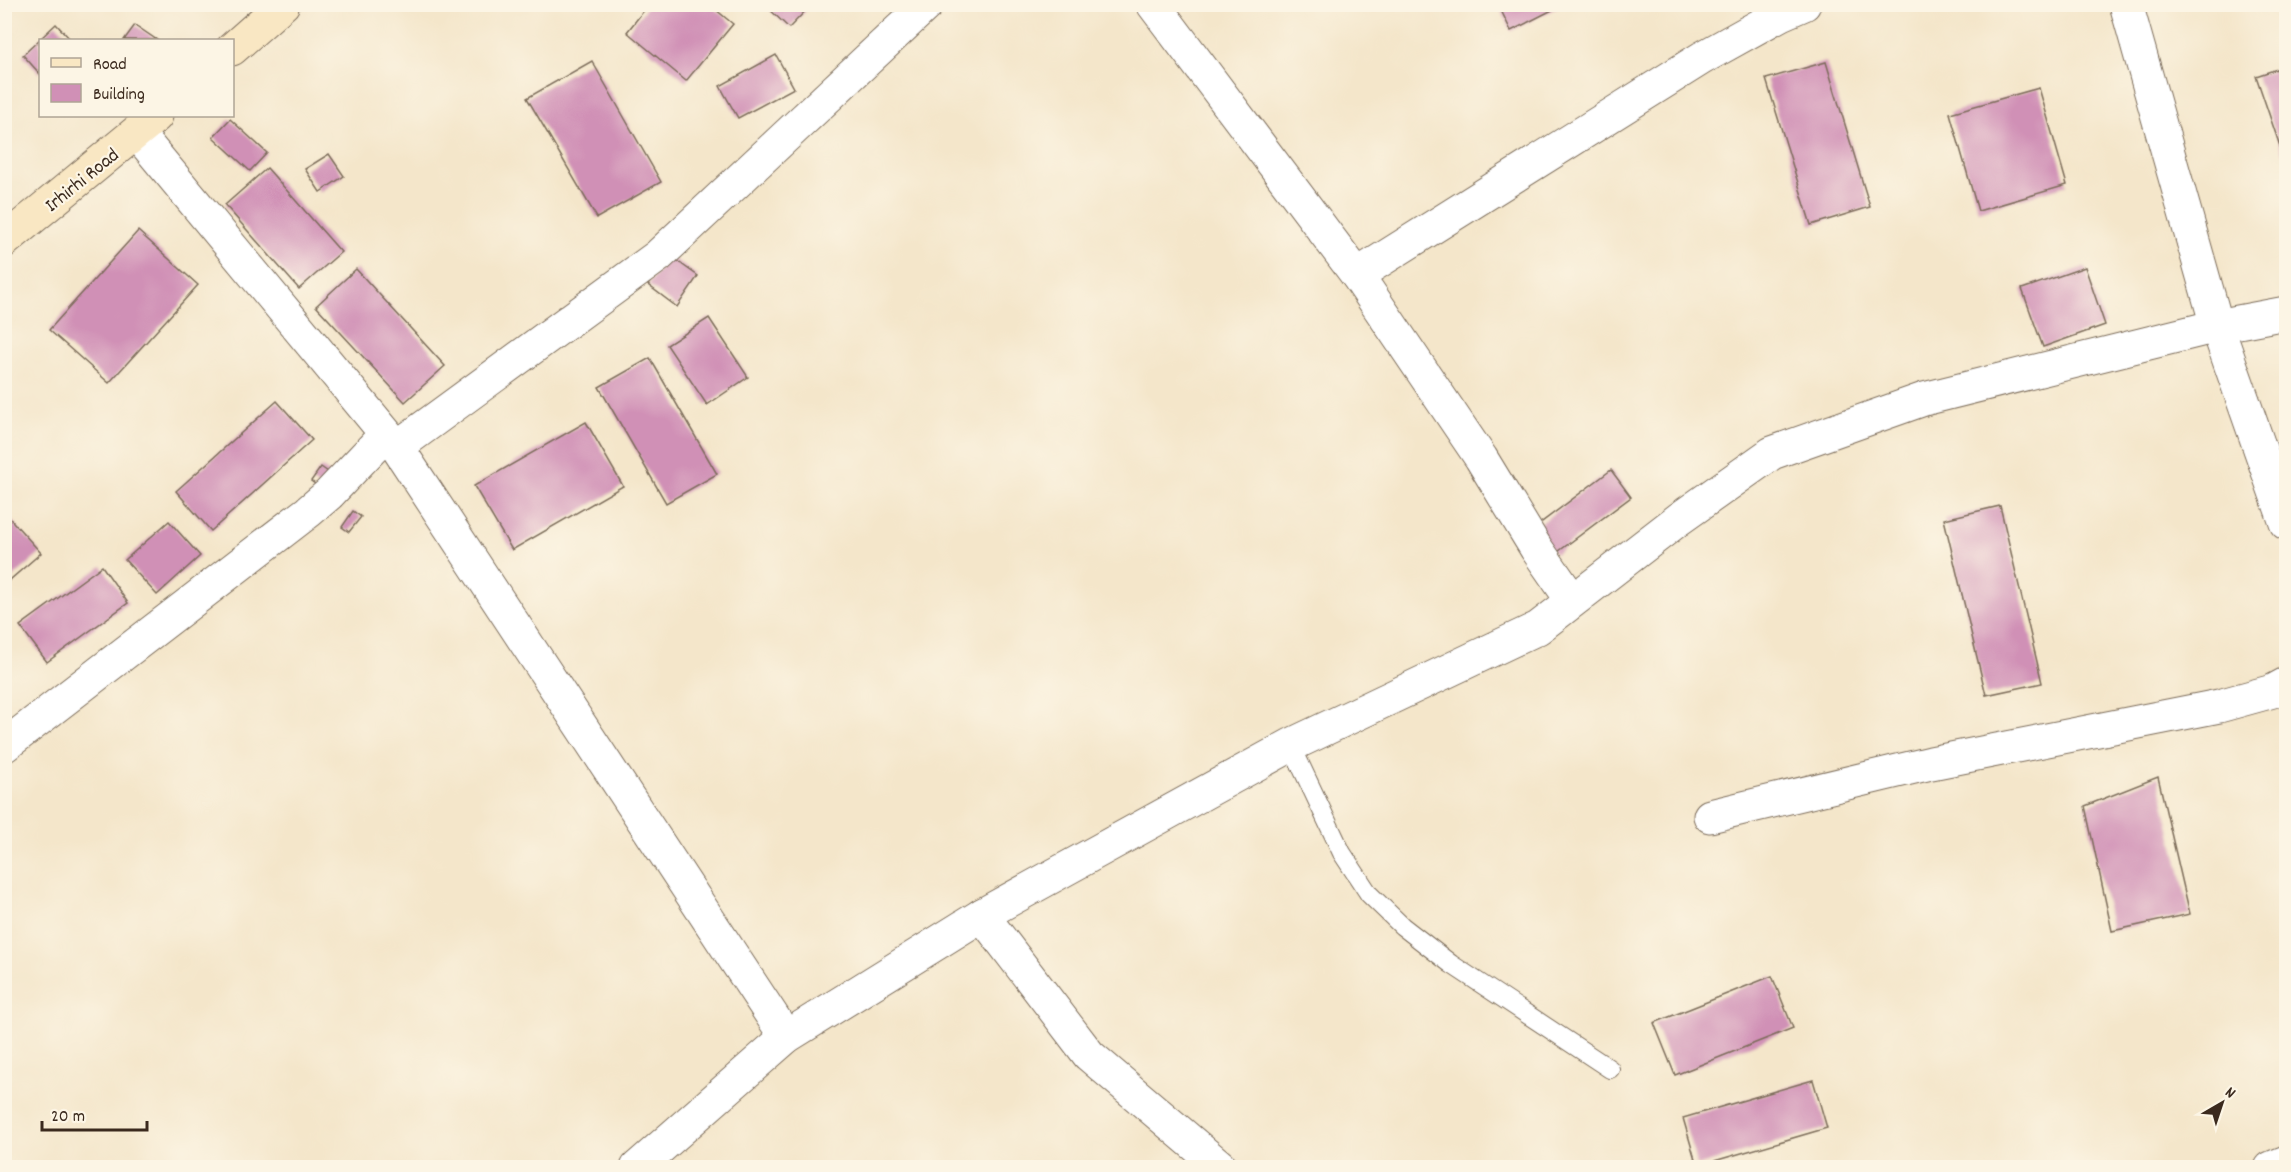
<svg xmlns="http://www.w3.org/2000/svg" width="2291" height="1172" font-family="Dekko,sans-serif">
  <rect width="100%" height="100%" fill="#fcf5e5"/>
  <filter id="ink" filterUnits="userSpaceOnUse"><feTurbulence type="fractalNoise" baseFrequency=".0167" numOctaves="2"/><feDisplacementMap in="SourceGraphic" scale="12" xChannelSelector="R" yChannelSelector="G"/><feConvolveMatrix kernelMatrix="1 2 1 2 8 2 1 2 1" color-interpolation-filters="sRGB"/></filter>
  <filter id="wash" filterUnits="userSpaceOnUse"><feTurbulence type="fractalNoise" baseFrequency=".008" numOctaves="4" result="noise"/><feDisplacementMap in="SourceGraphic" scale="24" xChannelSelector="R" yChannelSelector="G"/><feGaussianBlur stdDeviation="1.35" result="paint"/><feColorMatrix in="noise" values="0 0 0 0 0 0 0 0 0 0 0 0 0 0 0 0 0 1.4 0 .05"/><feComposite in="paint" operator="in"/></filter>
  <g filter="url(#wash)">
    <rect width="100%" height="100%" fill="#f4e6ca"/>
    <g id="blocks">
      <g fill="#d090b6">
        <polygon points="649,4 709,4 733,24 686,81 627,32"/>
        <polygon points="764,4 812,4 789,28"/>
        <polygon points="1498,4 1564,4 1511,31"/>
        <polygon points="56,24 71,40 40,40 40,74 23,55"/>
        <polygon points="135,25 157,40 124,40"/>
        <polygon points="776,55 794,88 738,118 720,86"/>
        <polygon points="592,61 661,182 597,218 527,98"/>
        <polygon points="1826,62 1870,207 1811,225 1766,79"/>
        <polygon points="2286,66 2286,154 2283,155 2256,76"/>
        <polygon points="2039,88 2067,185 1978,211 1950,113"/>
        <polygon points="230,119 267,153 250,171 213,137"/>
        <polygon points="329,154 344,176 320,192 305,169"/>
        <polygon points="267,168 341,252 299,289 225,205"/>
        <polygon points="138,231 198,285 109,383 49,330"/>
        <polygon points="670,256 698,276 677,307 648,285"/>
        <polygon points="2085,267 2105,325 2043,347 2022,289"/>
        <polygon points="356,269 445,366 405,402 316,306"/>
        <polygon points="709,318 748,377 707,405 667,345"/>
        <polygon points="650,358 717,474 666,503 599,387"/>
        <polygon points="277,401 312,440 211,531 176,491"/>
        <polygon points="586,422 623,486 512,550 474,486"/>
        <polygon points="321,467 335,477 325,491 311,481"/>
        <polygon points="1611,470 1631,497 1555,554 1534,528"/>
        <polygon points="2000,506 2042,683 1986,695 1944,519"/>
        <polygon points="353,511 361,517 349,532 342,527"/>
        <polygon points="4,512 41,553 4,585"/>
        <polygon points="169,521 200,556 157,595 125,560"/>
        <polygon points="102,566 128,603 47,662 20,626"/>
        <polygon points="2158,777 2190,914 2112,931 2085,806"/>
        <polygon points="1772,976 1793,1028 1675,1075 1654,1023"/>
        <polygon points="1813,1080 1827,1128 1697,1166 1683,1118"/>
      </g>
    </g>
  </g>
  <g filter="url(#ink)">
    <use href="#blocks" fill-opacity="0" stroke="#7c6c5a" stroke-width="1.5"/>
    <g fill="none" stroke-linecap="round" stroke-linejoin="round">
      <defs>
        <polyline id="lane" points="1291,745 1342,853 1369,894 1402,926 1451,964 1610,1069"/>
        <g id="street">
          <polyline points="1153,4 1357,275 1481,458 1536,548 1572,600"/>
          <polyline points="2126,4 2217,326 2286,523"/>
          <polyline points="137,133 397,447 786,1037"/>
          <polyline points="1357,275 1702,58 1781,14 1804,4"/>
          <polyline points="397,447 658,256 927,4"/>
          <polyline points="4,746 308,512 329,494 385,435"/>
          <polyline points="1710,816 1931,763 2219,706 2273,691 2286,684"/>
          <polyline points="982,915 1089,1055 1222,1168"/>
          <polyline points="637,1168 786,1037 982,915 1291,745 1538,628 1679,519 1772,453 1924,399 2217,326 2286,313"/>
          <polyline points="2271,1168 2286,1162"/>
        </g>
        <g id="secondary">
          <polyline points="232,49 283,4"/>
          <polyline points="4,241 156,116"/>
        </g>
      </defs>
      <use href="#lane" stroke="#7c6c5a" stroke-width="20"/>
      <use href="#street" stroke="#7c6c5a" stroke-width="35"/>
      <use href="#secondary" stroke="#7c6c5a" stroke-width="35"/>
      <use href="#lane" stroke="#fff" stroke-width="18"/>
      <use href="#street" stroke="#fff" stroke-width="33"/>
      <use href="#secondary" stroke="#f9e7c3" stroke-width="33"/>
    </g>
  </g>
  <g text-anchor="middle" stroke-width="4.5" stroke-linejoin="round" paint-order="stroke">
    <g font-size="20" fill="#3b2a1e" stroke="#fcf5e5">
      <text transform="translate(81 179) rotate(-39)" y="7">Irhirhi Road</text>
    </g>
  </g>
  <rect width="2291" height="1172" fill="none" stroke="#fcf5e5" stroke-width="24"/>
  <rect x="39" y="39" width="195" height="78" fill="#fcf5e5" stroke="#afa495" stroke-width="1.5"/>
  <rect x="51" y="58" width="30" height="9" fill="#f9e7c3" stroke="#afa495" stroke-width="1.5"/>
  <text x="93" y="69" font-size="18" fill="#3b2a1e">Road</text>
  <rect x="51" y="84" width="30" height="18" fill="#d090b6" stroke="#afa495" stroke-width="1.5"/>
  <text x="93" y="99" font-size="18" fill="#3b2a1e">Building</text>
  <g transform="translate(2222 1103) rotate(39)" stroke="#fcf5e5" stroke-width="4.5" paint-order="stroke">
  <path d="M0-4.5L10 22L0 15L-10 22Z" fill="#3b2a1e"/>
  <text y="-9" font-size="16" font-weight="bold" text-anchor="middle" fill="#3b2a1e">N</text>
  </g>
  <path d="M42 1121v9h105v-9" fill="none" stroke="#3b2a1e" stroke-width="3"/>
  <text x="51" y="1121" font-size="18" fill="#3b2a1e" stroke="#fcf5e5" stroke-width="4.5" paint-order="stroke">20 m</text>
</svg>
